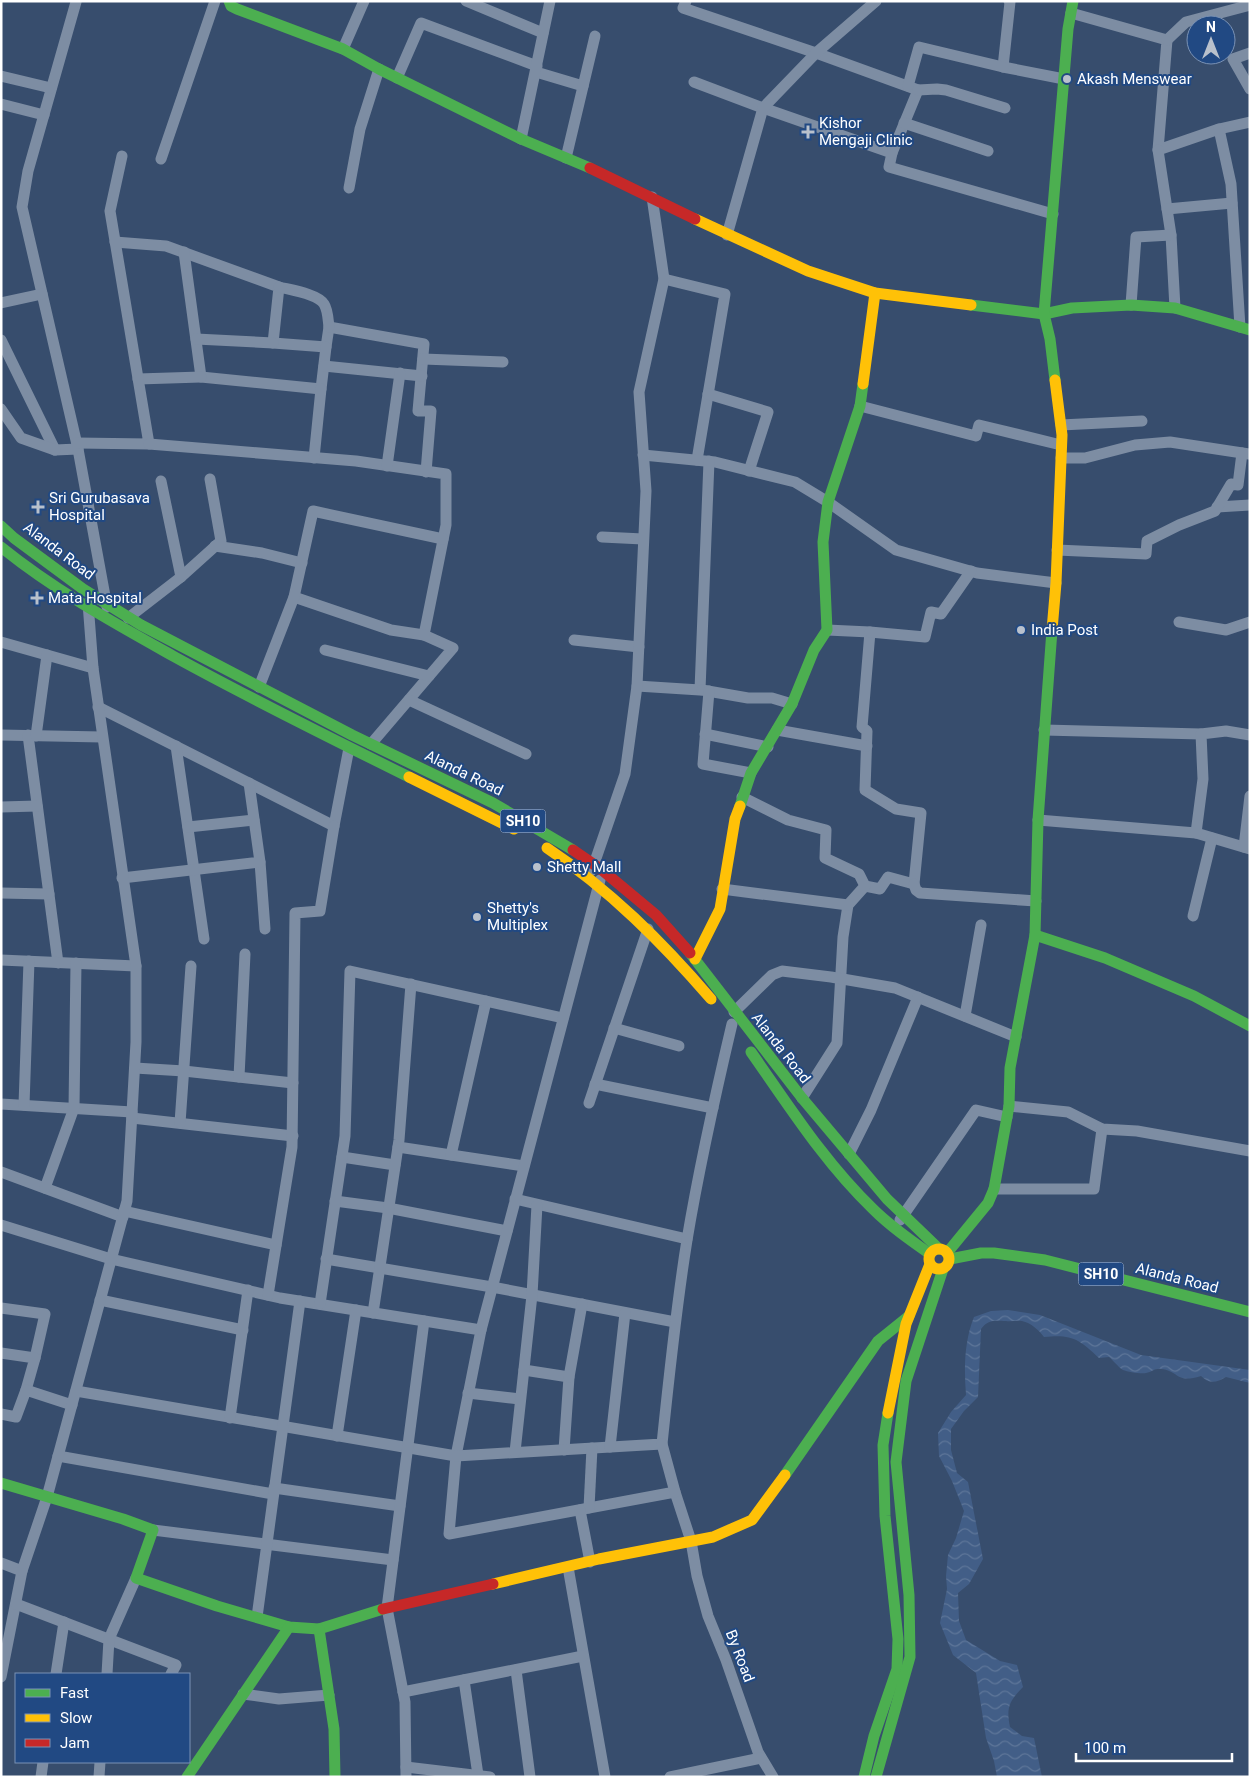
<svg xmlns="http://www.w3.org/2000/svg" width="1251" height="1778" font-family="Roboto,sans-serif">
  <defs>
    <pattern id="water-waves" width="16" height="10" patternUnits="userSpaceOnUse" patternTransform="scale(1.25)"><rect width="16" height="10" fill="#425e87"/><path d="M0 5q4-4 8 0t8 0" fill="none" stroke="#5e7699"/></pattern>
  </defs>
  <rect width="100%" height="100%" fill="#374d6d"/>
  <path fill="url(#water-waves)" d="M1008,1310L1040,1315L1141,1355L1250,1370V1383L1226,1377C1216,1383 1209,1384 1201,1376C1175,1384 1180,1371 1161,1369C1155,1368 1152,1372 1146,1373C1141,1374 1128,1372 1123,1370C1118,1367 1113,1360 1109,1357L1099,1358C1079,1339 1072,1334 1044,1337C1039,1330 1031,1323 1022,1321C1017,1320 1011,1322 1006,1321C994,1321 989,1319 981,1329L978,1397L964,1411L951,1429V1450L957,1473L968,1482L983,1559L969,1584L958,1593L959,1621L966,1640L1000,1661L1017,1665L1023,1687C1009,1701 1006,1708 1010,1727L1022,1736L1034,1738L1042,1777H997L994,1761L986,1738L976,1673L953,1655L940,1623L947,1589L946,1576L948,1555L956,1538L964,1511L952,1481L939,1456L938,1433L951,1412L966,1395C964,1369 964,1342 974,1317L991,1311Z"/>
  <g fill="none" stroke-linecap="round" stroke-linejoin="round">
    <g stroke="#7d8da3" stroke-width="11">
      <polyline points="466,1 543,33"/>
      <polyline points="686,1 683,8 816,53 918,90 892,153"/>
      <polyline points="1009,1 1010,2 1003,67 1064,79"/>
      <polyline points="76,2 28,171 22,207 78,449"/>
      <polyline points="1071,13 1167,40 1158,150 1219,129 1250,122"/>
      <polyline points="1167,40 1186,22 1250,5"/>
      <polyline points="343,49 364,1"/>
      <polyline points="1250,53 1233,59 1250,89"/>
      <polyline points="536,72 583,86"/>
      <polyline points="1,76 51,88"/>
      <polyline points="397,78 421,23 537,66"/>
      <polyline points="694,82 763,108 892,153 889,167 1053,214"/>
      <polyline points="908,86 919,47 1003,67"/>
      <polyline points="918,90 937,89 946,90 1005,108"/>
      <polyline points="1,104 44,115"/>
      <polyline points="904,123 988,151"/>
      <polyline points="1219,129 1231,184 1240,327"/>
      <polyline points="521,139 550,1"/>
      <polyline points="1158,150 1171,235 1175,308"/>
      <polyline points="566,158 595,36"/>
      <polyline points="161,159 215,1"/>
      <polyline points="349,188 360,129 379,69"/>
      <polyline points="1167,209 1232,203"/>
      <polyline points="727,235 763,108 816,53 876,1"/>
      <polyline points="115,242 166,246 279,287 273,343 326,347 329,327 424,344 418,411 431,411 426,472"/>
      <polyline points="184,252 201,377 321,389 326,347"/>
      <polyline points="664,279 725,294 697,460"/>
      <path d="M279,287C291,290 318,294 324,304C328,310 328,320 329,327"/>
      <polyline points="1,303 42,294"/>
      <polyline points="1131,305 1136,237 1171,235"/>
      <polyline points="196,339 273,343"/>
      <polyline points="1,340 55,450 78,449 107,607"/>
      <polyline points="423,359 503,362"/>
      <polyline points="324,366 422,376"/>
      <polyline points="138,379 201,377"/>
      <polyline points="708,394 768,412 749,471"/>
      <polyline points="860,406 976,436 979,425 1061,445"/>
      <polyline points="1,409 21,438 55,450"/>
      <polyline points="1061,425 1142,421"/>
      <polyline points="77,443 149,444 110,211 122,156"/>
      <polyline points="149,444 356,461 446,474 446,525 424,635 453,648 371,744"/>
      <polyline points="643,455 715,462 795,482 828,502 896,550 977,573 1056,583"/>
      <polyline points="314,458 321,389"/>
      <polyline points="1061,458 1085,458 1135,445 1170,442 1249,454"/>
      <polyline points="387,466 400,373"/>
      <polyline points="161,481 181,577"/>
      <polyline points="1217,507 1250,505"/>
      <polyline points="602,537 643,539"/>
      <polyline points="215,546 262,553 302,563"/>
      <polyline points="1057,550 1146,554 1147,541 1179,525 1215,511 1231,484 1238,485 1242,453"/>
      <polyline points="294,597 391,630 424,635"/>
      <polyline points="128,618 181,577 221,541 210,479"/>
      <polyline points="1179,622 1226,630 1250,622"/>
      <polyline points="827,630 870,632 862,727 867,731 865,790 896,809 921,813 914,884 888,877 880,889 865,886"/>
      <polyline points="870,632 925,637 931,612 941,614 971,571"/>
      <polyline points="574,640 639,647"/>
      <polyline points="1,642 93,668"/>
      <polyline points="325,650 429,676"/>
      <polyline points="637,686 700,690 709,461"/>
      <polyline points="259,687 294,597 313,511 443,539"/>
      <polyline points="702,690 748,698 772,698 792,704"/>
      <polyline points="709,691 703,764 751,773"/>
      <polyline points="409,700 526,754"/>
      <polyline points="98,707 334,826 349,748"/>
      <polyline points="777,730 867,746"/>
      <polyline points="1044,730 1201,734"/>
      <polyline points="705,734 768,747"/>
      <polyline points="1,735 102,737"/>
      <polyline points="28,735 58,963"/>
      <polyline points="36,736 47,655"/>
      <polyline points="176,746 204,939"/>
      <polyline points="742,797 788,820 826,830 825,858 859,874 865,886 848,905 843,937 837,1043 802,1098"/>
      <polyline points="1,807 37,806"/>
      <polyline points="1038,820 1196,833 1250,849"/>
      <polyline points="188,827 254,820"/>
      <polyline points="1196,833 1203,779 1201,734 1226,731 1250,735"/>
      <polyline points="1244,847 1250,796"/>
      <polyline points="260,862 265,929"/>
      <polyline points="592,870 625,774 637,686 646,491 639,392 664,279 652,197"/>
      <polyline points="122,878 260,862 249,783"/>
      <polyline points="914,884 916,890 920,893 1036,901"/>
      <polyline points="722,889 848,905"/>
      <polyline points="1,893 49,894"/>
      <polyline points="1193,916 1212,838"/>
      <polyline points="1,960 136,966"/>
      <polyline points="734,1012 772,975 782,971 831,977 895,988 1016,1037"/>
      <polyline points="965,1016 981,925"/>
      <polyline points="614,1028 679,1046"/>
      <polyline points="135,1068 184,1071 293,1083"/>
      <polyline points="239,1077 245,954"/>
      <polyline points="595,1084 713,1108"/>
      <polyline points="589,1103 648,929"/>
      <polyline points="1,1104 132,1112"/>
      <polyline points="24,1105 29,961"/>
      <polyline points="1009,1106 1068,1112 1102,1129 1137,1131 1250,1151"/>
      <polyline points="132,1118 293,1136"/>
      <polyline points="180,1123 191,966"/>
      <polyline points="398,1147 524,1166"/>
      <polyline points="849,1154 871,1110 918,997"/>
      <polyline points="451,1155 486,1001"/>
      <polyline points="342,1157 395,1165"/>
      <polyline points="1,1172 123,1217"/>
      <polyline points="45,1188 74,1108 76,963"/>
      <polyline points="994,1189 1094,1189 1102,1129"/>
      <polyline points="515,1199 687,1239"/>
      <polyline points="335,1201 388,1208 507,1231"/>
      <polyline points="124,1211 276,1245"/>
      <polyline points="900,1220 976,1110 1007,1117"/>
      <polyline points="1,1225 111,1259 280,1298 481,1330 456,1456 449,1534 675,1492 691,1541 697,1576 708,1616 726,1660 758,1752 773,1777"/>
      <polyline points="326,1259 492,1287 675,1322"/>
      <polyline points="268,1295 292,1147 295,913 320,911 334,826"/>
      <polyline points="100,1300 243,1330"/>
      <polyline points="320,1304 345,1136 350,971 563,1018"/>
      <polyline points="1,1308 45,1314 35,1358"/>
      <polyline points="373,1313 399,1140 411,984"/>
      <polyline points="481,1330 600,880"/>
      <polyline points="1,1353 35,1358 26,1390"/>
      <polyline points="524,1370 569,1377 564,1450"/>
      <polyline points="569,1377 582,1304"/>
      <path d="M76,1391L456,1456L662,1444C669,1376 676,1308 687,1240C699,1168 715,1096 732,1024"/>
      <polyline points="468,1393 520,1399"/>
      <polyline points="1,1414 16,1417 26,1390 72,1405"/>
      <polyline points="230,1418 248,1290"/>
      <polyline points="337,1436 356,1310"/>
      <polyline points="662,1444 675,1492"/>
      <polyline points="610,1447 625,1313"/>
      <polyline points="515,1452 532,1295 537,1205"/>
      <polyline points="58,1456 273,1494"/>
      <polyline points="274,1488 400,1506"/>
      <polyline points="589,1508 592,1448"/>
      <polyline points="580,1510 590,1562"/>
      <polyline points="153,1530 393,1560"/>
      <polyline points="1,1563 22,1571 1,1677"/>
      <polyline points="568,1567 605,1777"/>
      <polyline points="22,1571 47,1497 127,1201 136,1042 136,966 93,668 88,603"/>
      <polyline points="16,1604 176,1665 171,1674"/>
      <polyline points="257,1617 300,1301"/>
      <polyline points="516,1670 530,1777"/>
      <polyline points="56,1674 64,1622"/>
      <polyline points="107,1674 109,1639 136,1578"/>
      <polyline points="464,1680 478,1775"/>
      <polyline points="403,1692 583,1656"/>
      <polyline points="243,1694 279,1699 329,1695"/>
      <polyline points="406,1767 490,1777"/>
      <polyline points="41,1777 43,1762"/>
      <polyline points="99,1777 100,1762"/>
      <polyline points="406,1777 405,1702 387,1608 424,1321"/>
      <polyline points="670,1777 761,1758"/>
    </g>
    <g stroke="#4caf50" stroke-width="11">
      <polyline points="229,1 231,6 237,9 343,49 379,69 521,139 590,168"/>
      <polyline points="971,305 1044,314 1072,308 1131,305 1175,308 1250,330"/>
      <polyline points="1055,380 1050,339 1044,314 1068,29 1073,1"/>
      <polyline points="1,526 14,538 83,589 141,625 352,735 493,803 573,850"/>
      <path d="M1,547C54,590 114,623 173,656C251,699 330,738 409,777"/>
      <polyline points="740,806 751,773 792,704 814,650 827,630 823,542 828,502 860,406 863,384"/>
      <polyline points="1035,935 1105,958 1194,996 1250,1026"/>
      <polyline points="690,953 802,1098 887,1199 939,1249"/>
      <path d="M751,1052C789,1106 825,1163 873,1209C890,1226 910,1240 930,1254"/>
      <polyline points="947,1253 988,1203 994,1189 1009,1106 1010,1068 1035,935 1038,820 1052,630"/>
      <polyline points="950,1259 981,1253 994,1253 1045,1260 1250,1312"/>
      <polyline points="785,1475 878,1341 909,1316"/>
      <polyline points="1,1483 123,1519 153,1530 136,1578 217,1606 289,1627 319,1629 383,1609"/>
      <polyline points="319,1629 334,1729 335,1777"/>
      <polyline points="187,1777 289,1627"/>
      <polyline points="864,1777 874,1736 897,1669 898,1639 885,1516 883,1445 888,1413"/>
      <polyline points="876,1777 910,1657 909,1595 896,1462 906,1381 943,1269"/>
    </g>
    <g stroke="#ffc107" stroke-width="11">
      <polyline points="695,219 808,271 875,293 971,305"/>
      <polyline points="863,384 875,293"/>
      <polyline points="1052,630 1056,583 1062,435 1055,380"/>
      <polyline points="409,777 514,829"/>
      <path d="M547,848C610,890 662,942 711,999"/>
      <polyline points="695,959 720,909 735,819 740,806"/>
      <circle cx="939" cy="1259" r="10"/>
      <polyline points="888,1413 906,1324 930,1264"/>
      <polyline points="493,1584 599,1559 713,1537 752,1520 785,1475"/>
    </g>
    <g stroke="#c62828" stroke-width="11">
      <polyline points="590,168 695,219"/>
      <polyline points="573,850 602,870 656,915 690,953"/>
      <polyline points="383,1609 493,1584"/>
    </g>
  </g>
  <g fill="#b9c1cc" stroke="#214983" stroke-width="2">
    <circle cx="1067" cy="79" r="5"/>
    <path d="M805.5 124.5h5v5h5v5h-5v5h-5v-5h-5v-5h5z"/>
    <path d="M35.5 499.5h5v5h5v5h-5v5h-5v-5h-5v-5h5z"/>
    <path d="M34.5 590.5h5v5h5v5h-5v5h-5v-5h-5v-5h5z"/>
    <circle cx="1021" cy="630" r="5"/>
    <circle cx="537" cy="867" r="5"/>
    <circle cx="477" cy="917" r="5"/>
  </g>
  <g text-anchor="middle" stroke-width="4" stroke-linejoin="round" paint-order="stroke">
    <g fill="#214983" stroke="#bcc8da" stroke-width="1">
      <rect x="500.5" y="809.5" width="45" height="23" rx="4"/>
      <rect x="1078.5" y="1262.5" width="45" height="23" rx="4"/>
    </g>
    <g font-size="14" font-weight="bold" fill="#fff">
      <text x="523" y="826">SH10</text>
      <text x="1101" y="1279">SH10</text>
    </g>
    <g font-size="15" fill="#fff" stroke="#214983" text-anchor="start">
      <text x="1077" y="84">Akash Menswear</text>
      <text x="819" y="128">Kishor<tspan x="819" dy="17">Mengaji Clinic</tspan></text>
      <text x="49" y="503">Sri Gurubasava<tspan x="49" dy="17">Hospital</tspan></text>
      <text x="48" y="603">Mata Hospital</text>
      <text x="1031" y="635">India Post</text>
      <text x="547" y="872">Shetty Mall</text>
      <text x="487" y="913">Shetty's<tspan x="487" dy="17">Multiplex</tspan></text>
    </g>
    <g font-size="15" fill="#fff" stroke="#214983">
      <text transform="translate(59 551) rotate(37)" y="5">Alanda Road</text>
      <text transform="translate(464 773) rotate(26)" y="5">Alanda Road</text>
      <text transform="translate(781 1048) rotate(52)" y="5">Alanda Road</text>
      <text transform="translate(1177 1278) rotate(14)" y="5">Alanda Road</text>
      <text transform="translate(740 1656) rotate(69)" y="5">By Road</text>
    </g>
  </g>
  <rect width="1251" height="1778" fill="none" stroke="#ffffff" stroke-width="5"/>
  <rect x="15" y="1673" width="175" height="90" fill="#214983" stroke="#7a92b5"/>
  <rect x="25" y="1689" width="25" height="8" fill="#4caf50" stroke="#7a92b5"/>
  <text x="60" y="1698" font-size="15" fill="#ffffff">Fast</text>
  <rect x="25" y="1714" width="25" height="8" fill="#ffc107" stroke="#7a92b5"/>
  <text x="60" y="1723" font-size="15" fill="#ffffff">Slow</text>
  <rect x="25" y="1739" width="25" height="8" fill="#c62828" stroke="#7a92b5"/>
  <text x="60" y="1748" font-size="15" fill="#ffffff">Jam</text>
  <g transform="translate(1211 40)"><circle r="24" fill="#214983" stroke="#7a92b5"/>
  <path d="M0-4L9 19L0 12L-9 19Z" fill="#b9c1cc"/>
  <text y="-8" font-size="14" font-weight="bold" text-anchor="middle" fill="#ffffff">N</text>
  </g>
  <path d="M1076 1753v8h156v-8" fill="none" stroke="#ffffff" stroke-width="2.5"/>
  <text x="1084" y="1753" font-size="15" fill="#ffffff" stroke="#214983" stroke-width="4" paint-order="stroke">100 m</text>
</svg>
